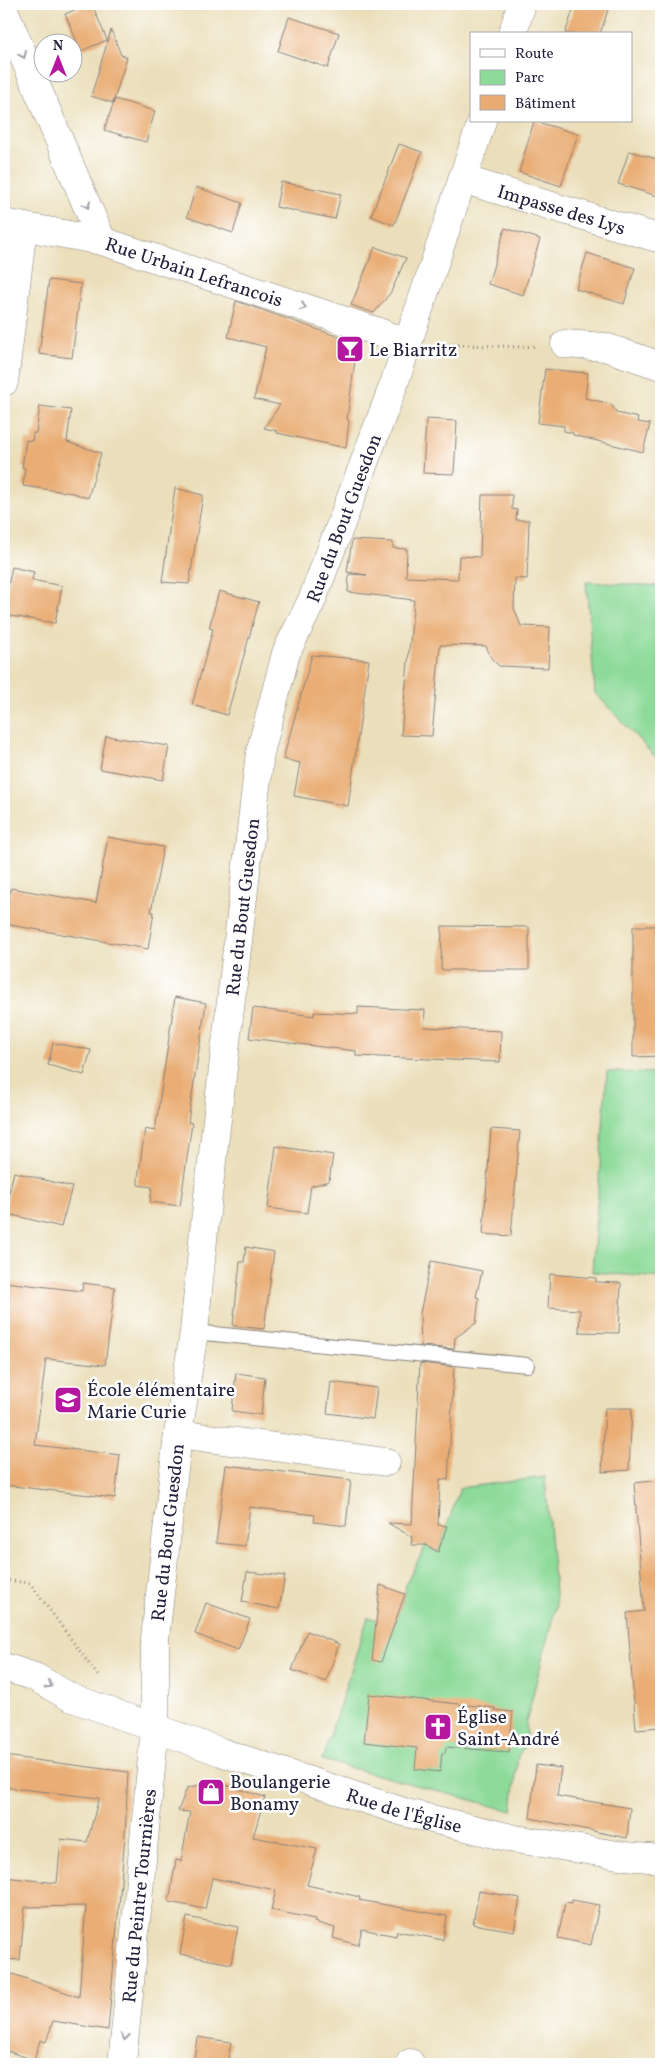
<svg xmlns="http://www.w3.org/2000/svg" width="665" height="2068" font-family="Vollkorn,serif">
  <rect width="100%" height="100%" fill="#fff"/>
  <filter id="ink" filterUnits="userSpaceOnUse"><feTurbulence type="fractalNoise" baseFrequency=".02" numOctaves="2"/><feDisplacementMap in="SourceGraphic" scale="10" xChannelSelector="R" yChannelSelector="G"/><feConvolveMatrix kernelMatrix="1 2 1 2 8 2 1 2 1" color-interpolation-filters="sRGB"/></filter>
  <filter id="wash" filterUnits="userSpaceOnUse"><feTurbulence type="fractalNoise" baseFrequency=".0096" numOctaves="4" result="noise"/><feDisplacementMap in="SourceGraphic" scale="20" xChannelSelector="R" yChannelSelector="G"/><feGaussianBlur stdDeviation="1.12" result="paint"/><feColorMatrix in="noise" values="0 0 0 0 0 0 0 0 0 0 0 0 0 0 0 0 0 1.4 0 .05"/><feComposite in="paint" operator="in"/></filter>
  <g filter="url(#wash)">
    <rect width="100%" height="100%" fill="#ebdfbb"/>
    <g fill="#8dda99" stroke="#587e6a">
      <polygon points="586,582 661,586 661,763 595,693"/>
      <polygon points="607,1072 661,1073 661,1278 592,1272"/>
      <polygon points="545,1477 556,1605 526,1722 527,1742 518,1756 512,1811 322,1760 368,1617 394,1625 405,1594 406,1584 426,1545 438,1552 460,1488"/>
    </g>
    <g id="blocks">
      <g fill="#e9ad74">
        <polygon points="89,4 92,4 107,40 81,51 65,14"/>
        <polygon points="575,4 610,4 600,34 565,34"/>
        <polygon points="289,17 339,33 328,68 278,51"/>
        <polygon points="111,30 121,55 127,57 113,103 91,96"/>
        <polygon points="115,99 155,111 146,142 104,130"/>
        <polygon points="534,121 578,134 561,186 519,172"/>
        <polygon points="399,144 422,152 394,225 371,216"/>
        <polygon points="629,151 661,160 661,197 618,184"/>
        <polygon points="281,182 341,194 335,219 276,207"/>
        <polygon points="196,187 242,203 233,233 187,217"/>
        <polygon points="505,228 540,239 523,295 488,284"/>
        <polygon points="375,247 406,258 391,292 374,313 351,305"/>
        <polygon points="587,253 635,268 624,304 576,289"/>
        <polygon points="49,280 81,284 72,358 39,354"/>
        <polygon points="236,301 348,340 356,353 347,419 349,420 346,448 277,433 277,431 264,428 280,405 254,399 266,347 228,337"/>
        <polygon points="545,369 588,373 585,398 611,404 617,413 638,418 637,422 650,424 643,452 573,435 573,433 564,431 564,426 538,423"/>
        <polygon points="40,406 71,410 67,442 101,453 88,498 73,493 23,486 25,468 22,467 26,440 32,441 33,433 36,433"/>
        <polygon points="426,419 457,421 454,474 423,473"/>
        <polygon points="175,488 203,495 189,584 162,582"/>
        <polygon points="482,495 512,495 512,509 517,510 516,520 529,520 527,579 515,578 514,608 521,626 550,627 548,668 499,666 491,658 486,646 440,645 432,736 401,735 414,600 348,592 349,574 367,575 347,572 352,540 393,542 393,548 407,549 406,577 458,579 459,556 480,557"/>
        <polygon points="12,567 34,572 32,580 62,586 55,623 4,615 4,606"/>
        <polygon points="219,591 259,602 227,715 192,705 213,629 209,628"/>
        <polygon points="312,655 369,660 348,806 294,796 300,763 283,759"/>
        <polygon points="106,736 169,746 163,780 100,769"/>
        <polygon points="108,837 163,847 151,912 154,912 148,949 4,924 11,888 96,903"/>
        <polygon points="442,926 529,927 529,970 441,970"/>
        <polygon points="633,926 661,926 661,1056 633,1057"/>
        <polygon points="175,997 206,1003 188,1122 192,1123 180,1206 150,1202 152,1187 138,1185 138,1178 145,1129 155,1131"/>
        <polygon points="358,1007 425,1010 424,1027 501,1031 500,1062 356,1056 356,1051 249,1038 253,1008 314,1016 314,1012 358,1014"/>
        <polygon points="53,1043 91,1050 84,1075 48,1065"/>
        <polygon points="491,1129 520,1131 511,1236 483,1234"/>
        <polygon points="276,1146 333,1155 329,1181 311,1186 307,1213 268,1208"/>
        <polygon points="14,1172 72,1187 61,1227 4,1213"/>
        <polygon points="246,1247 274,1252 264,1329 233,1326 240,1262 244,1262"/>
        <polygon points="431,1261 482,1271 476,1297 479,1298 476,1323 455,1338 454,1349 421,1346 420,1313"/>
        <polygon points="550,1274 596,1278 596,1282 621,1283 619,1333 579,1332 580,1310 548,1308"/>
        <polygon points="4,1282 82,1291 83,1283 115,1287 105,1365 46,1359 35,1445 120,1455 115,1498 4,1485"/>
        <polygon points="420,1363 454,1367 448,1480 440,1479 438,1525 447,1526 438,1552 426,1545 411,1545 412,1537 388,1523 412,1524"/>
        <polygon points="236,1373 265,1377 261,1415 232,1411"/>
        <polygon points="331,1382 377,1388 373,1419 327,1413"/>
        <polygon points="605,1408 632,1408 629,1470 602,1472"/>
        <polygon points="226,1465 351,1480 346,1526 314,1522 315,1515 250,1507 245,1546 216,1543"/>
        <polygon points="661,1480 661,1727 636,1729 627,1613 644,1611 634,1483"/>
        <polygon points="247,1572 285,1576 279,1609 242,1602"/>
        <polygon points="380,1585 405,1594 381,1662 372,1660"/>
        <polygon points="206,1603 250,1619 238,1650 195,1634"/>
        <polygon points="307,1631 339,1644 326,1682 292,1670"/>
        <polygon points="369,1694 495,1708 495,1710 513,1712 509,1752 446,1747 445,1753 442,1753 440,1772 415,1769 417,1748 364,1742"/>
        <polygon points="4,1756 128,1772 125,1836 108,2030 53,2021 46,2042 40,2040 34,2060 4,2050 4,1971 79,1997 86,1906 25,1907 20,1960 4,1959 4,1877 57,1883 61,1839 87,1842 99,1798 4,1787"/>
        <polygon points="536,1765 561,1768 557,1796 630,1808 627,1838 530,1818"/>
        <polygon points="199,1785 225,1785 265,1797 253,1837 317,1849 307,1885 360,1897 359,1900 447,1916 443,1940 397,1931 396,1936 362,1929 358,1945 333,1938 335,1928 314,1922 315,1919 271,1910 276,1890 212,1878 205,1909 169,1902 176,1860 181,1861 190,1812 178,1811 187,1788"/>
        <polygon points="479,1891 520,1898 514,1931 473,1924"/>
        <polygon points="572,1900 599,1905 591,1945 558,1938 565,1902 572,1903"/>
        <polygon points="187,1917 238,1927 231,1964 180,1954"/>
        <polygon points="197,2037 231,2042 227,2064 199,2064 199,2060 194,2059"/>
      </g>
    </g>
  </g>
  <g filter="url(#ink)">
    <use href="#blocks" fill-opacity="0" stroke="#86807b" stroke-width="1"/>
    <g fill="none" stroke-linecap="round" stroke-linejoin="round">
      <defs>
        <polyline id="service" points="194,1332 527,1365"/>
        <g id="minor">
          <path id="s1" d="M4,10L102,241L376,331L408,344"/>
          <path id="s2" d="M462,179L661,239"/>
          <polyline points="4,223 102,241"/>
          <polyline points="565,344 605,347 661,366"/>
          <polyline points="4,382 23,227"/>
          <polyline points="178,1434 386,1462"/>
          <polyline points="410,2064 410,2063"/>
        </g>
        <g id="tertiary">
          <polyline points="512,34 522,4"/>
          <path id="s3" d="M4,1667L35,1677L70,1697L221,1752L407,1813L515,1839L625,1856L661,1859"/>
          <path id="s4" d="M122,2064L155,1727V1638L178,1434L194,1332L204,1230L260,753L286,653L312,600L394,384L482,121"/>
        </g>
      </defs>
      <use href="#service" stroke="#86807b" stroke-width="16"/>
      <use href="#minor" stroke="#86807b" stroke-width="29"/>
      <use href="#tertiary" stroke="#86807b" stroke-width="29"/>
      <g stroke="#86807b" stroke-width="3" stroke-dasharray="1 4" stroke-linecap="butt">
        <polyline points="438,344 522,347 537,346"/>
        <polyline points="4,1580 30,1583 98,1676"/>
      </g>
      <use href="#service" stroke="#fff" stroke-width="14"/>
      <use href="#minor" stroke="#fff" stroke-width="28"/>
      <use href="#tertiary" stroke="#fff" stroke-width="28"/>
    </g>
    <defs><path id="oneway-chevron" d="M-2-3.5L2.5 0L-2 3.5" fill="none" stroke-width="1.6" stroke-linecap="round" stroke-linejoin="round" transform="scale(1.25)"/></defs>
    <g stroke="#9c9ca7">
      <use href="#oneway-chevron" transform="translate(23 55) rotate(67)"/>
      <use href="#oneway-chevron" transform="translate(87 205) rotate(67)"/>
      <use href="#oneway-chevron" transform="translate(303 307) rotate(18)"/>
      <use href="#oneway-chevron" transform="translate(49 1685) rotate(29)"/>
      <use href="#oneway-chevron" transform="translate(125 2037) rotate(96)"/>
    </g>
  </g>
  <defs>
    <symbol id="bar-square" viewBox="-11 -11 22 22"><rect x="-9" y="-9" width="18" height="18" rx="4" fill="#b5179e" stroke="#fff"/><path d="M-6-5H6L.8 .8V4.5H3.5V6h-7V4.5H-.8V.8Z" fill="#fff"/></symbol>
    <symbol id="school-square" viewBox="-11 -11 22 22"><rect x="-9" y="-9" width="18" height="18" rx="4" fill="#b5179e" stroke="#fff"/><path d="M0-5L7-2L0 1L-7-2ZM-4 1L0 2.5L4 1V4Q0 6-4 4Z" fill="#fff"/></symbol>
    <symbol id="church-square" viewBox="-11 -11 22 22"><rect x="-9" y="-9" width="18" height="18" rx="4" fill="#b5179e" stroke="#fff"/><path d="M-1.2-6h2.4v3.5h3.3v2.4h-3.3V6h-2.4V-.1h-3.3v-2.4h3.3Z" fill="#fff"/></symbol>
    <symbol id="shop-square" viewBox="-11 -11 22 22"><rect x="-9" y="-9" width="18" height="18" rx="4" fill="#b5179e" stroke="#fff"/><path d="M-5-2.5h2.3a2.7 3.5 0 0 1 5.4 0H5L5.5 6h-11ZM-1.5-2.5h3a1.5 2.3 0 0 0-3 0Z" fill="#fff"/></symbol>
  </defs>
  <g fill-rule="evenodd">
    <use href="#bar-square" x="334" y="333" width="32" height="32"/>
    <use href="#school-square" x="52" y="1384" width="32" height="32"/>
    <use href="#church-square" x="422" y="1711" width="32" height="32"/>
    <use href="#shop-square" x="195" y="1776" width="32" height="32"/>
  </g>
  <g text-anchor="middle" stroke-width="5" stroke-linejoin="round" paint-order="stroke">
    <g font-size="19" fill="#22223b" stroke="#fff">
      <text dy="7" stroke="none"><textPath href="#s2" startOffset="104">Impasse des Lys</textPath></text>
      <text dy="7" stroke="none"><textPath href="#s1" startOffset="348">Rue Urbain Lefrancois</textPath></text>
      <text dy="7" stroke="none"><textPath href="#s4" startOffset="1569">Rue du Bout Guesdon</textPath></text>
      <text dy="7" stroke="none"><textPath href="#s4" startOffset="1164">Rue du Bout Guesdon</textPath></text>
      <text dy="7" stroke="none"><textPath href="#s4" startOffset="534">Rue du Bout Guesdon</textPath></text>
      <text dy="7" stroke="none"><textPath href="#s3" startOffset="426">Rue de l'Église</textPath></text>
      <text dy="7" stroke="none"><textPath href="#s4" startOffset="169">Rue du Peintre Tournières</textPath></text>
    </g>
    <g font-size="19" fill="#22223b" stroke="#fff" text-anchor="start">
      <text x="369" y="356">Le Biarritz</text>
      <text x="87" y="1396">École élémentaire<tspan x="87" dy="22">Marie Curie</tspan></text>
      <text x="457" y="1723">Église<tspan x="457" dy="22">Saint-André</tspan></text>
      <text x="230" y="1788">Boulangerie<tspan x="230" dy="22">Bonamy</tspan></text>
    </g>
  </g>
  <rect width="665" height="2068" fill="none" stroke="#fff" stroke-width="20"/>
  <rect x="470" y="32" width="162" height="90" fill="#ffffff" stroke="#a7a7b1"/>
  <rect x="480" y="49" width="25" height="8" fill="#ffffff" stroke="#a7a7b1"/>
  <text x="515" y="58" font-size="15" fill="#22223b">Route</text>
  <rect x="480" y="70" width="25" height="15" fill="#8dda99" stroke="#a7a7b1"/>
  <text x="515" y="82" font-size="15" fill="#22223b">Parc</text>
  <rect x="480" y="95" width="25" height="15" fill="#e9ad74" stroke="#a7a7b1"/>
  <text x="515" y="108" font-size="15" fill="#22223b">Bâtiment</text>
  <g transform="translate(58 58)"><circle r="24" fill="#ffffff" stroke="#a7a7b1"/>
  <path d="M0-4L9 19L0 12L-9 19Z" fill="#b5179e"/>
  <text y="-8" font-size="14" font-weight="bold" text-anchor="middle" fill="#22223b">N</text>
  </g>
</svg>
